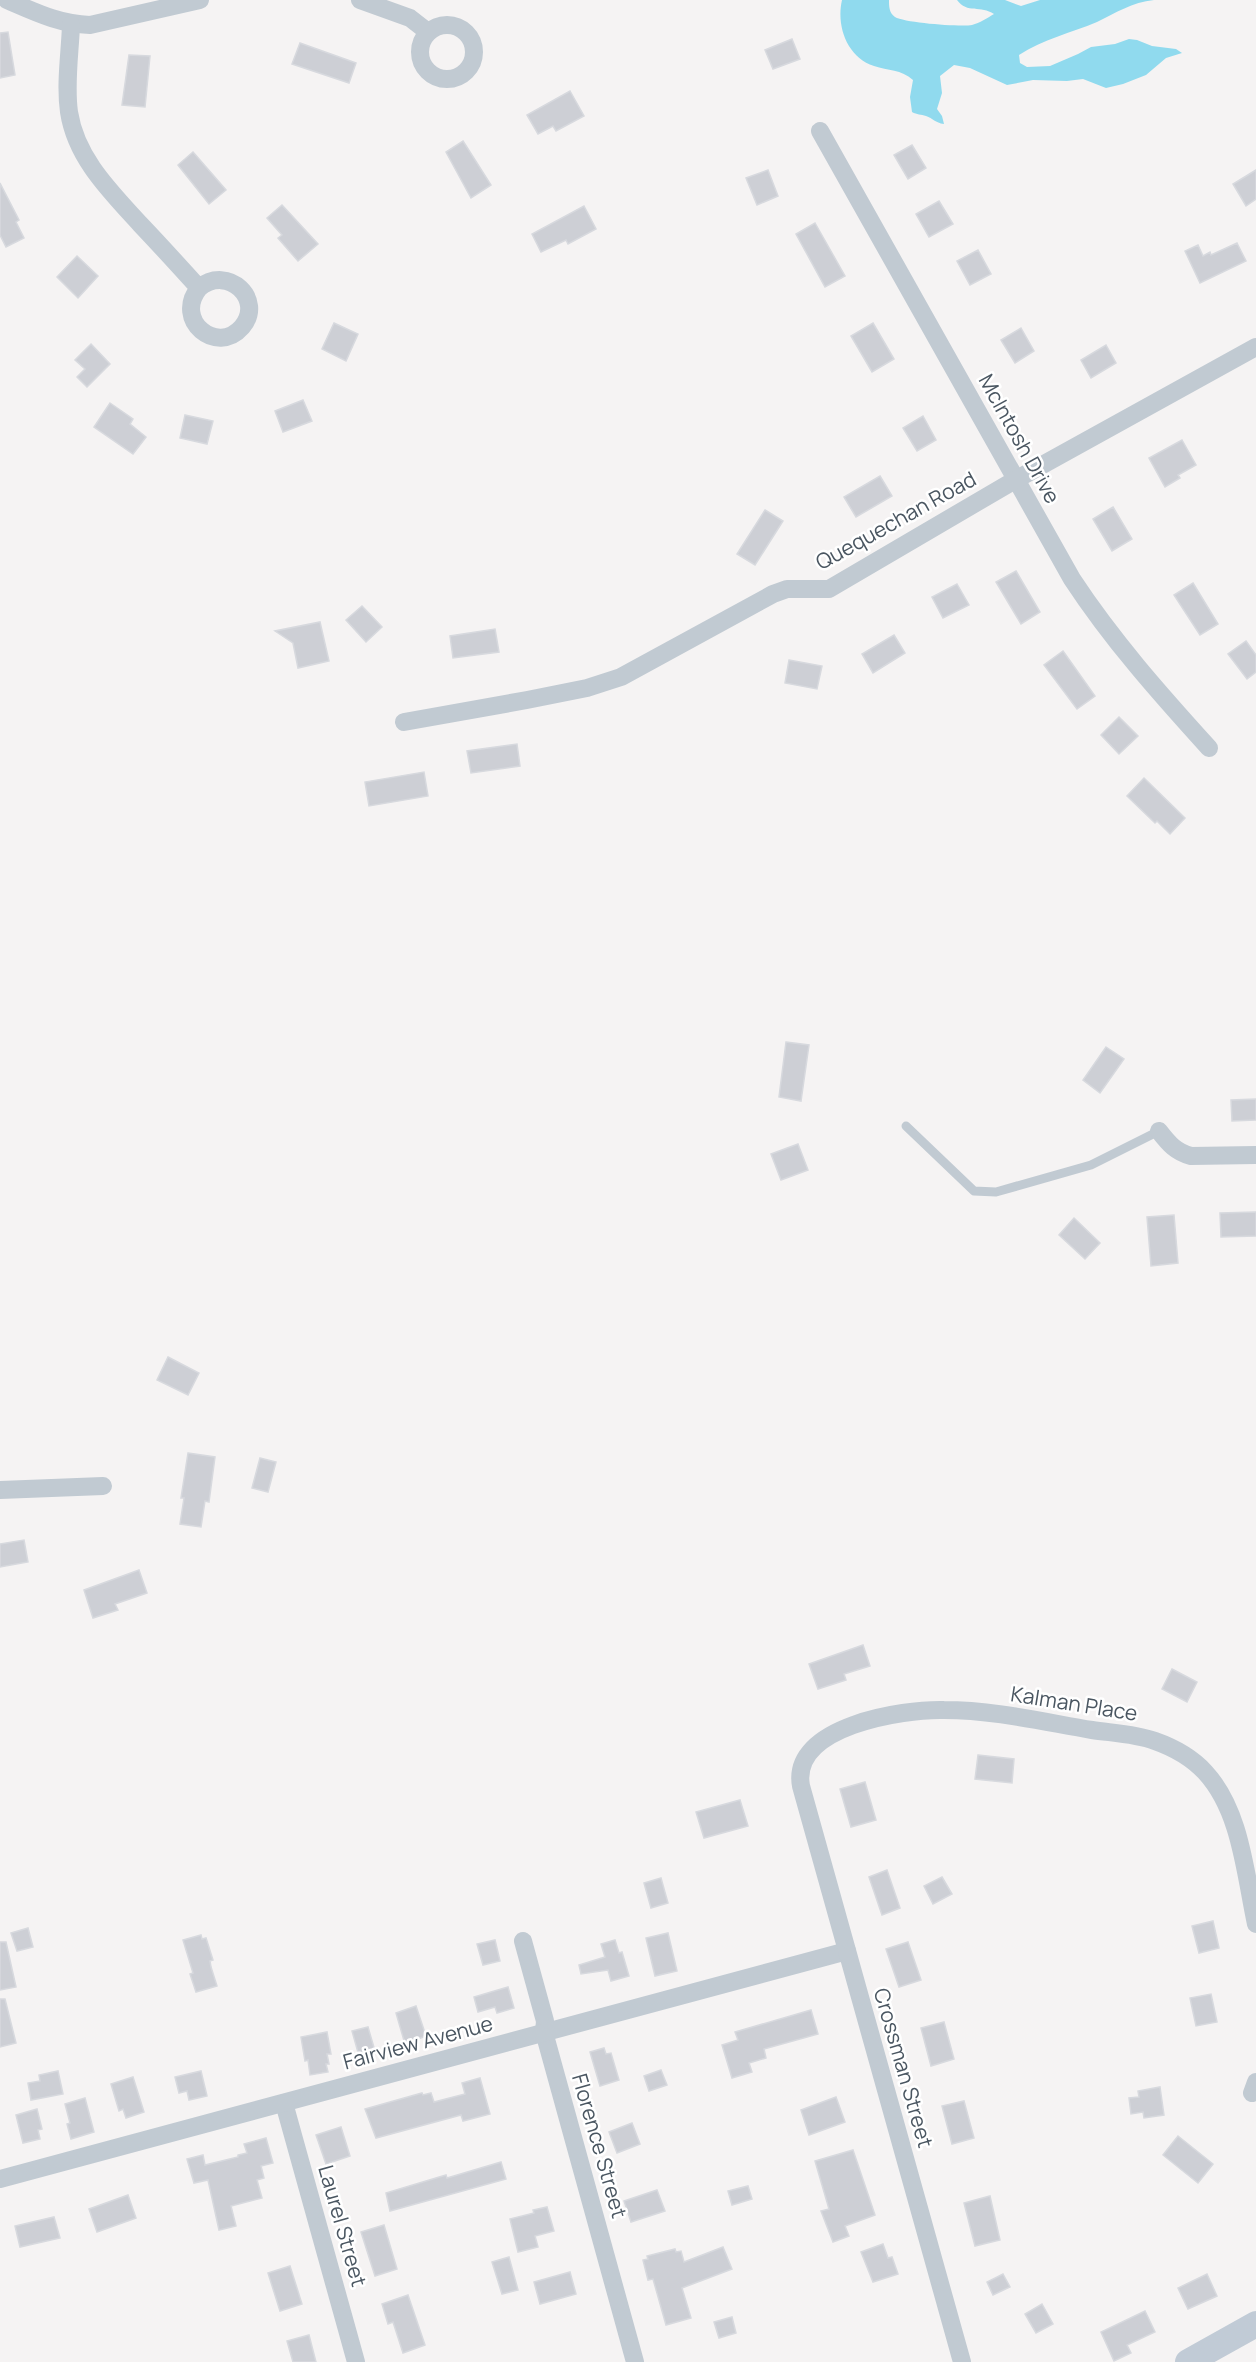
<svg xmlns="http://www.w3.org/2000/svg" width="1256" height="2362" font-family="Manrope,sans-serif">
  <rect width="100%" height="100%" fill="#f5f3f3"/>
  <path fill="#90daee" d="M842,0H889C889,6 889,13 895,17C905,23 961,27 972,25C980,23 987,18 994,14C981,5 967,14 957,0H1005L1021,6L1040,0H1154C1132,2 1116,13 1097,22C1071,33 1043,39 1019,55L1020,63L1027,67L1050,66L1078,54L1091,47L1115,44L1129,39L1137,40L1152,46L1176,49L1182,53L1166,58L1146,75L1123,84L1106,88L1083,79L1067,81L1033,80L1007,85L970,68L954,65L940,76L942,93L937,109L942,116L944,124C935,123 933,118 926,116C921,114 917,115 912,112L910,97L913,80C901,69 888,71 874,66C847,57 836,26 842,0Z"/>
  <g fill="#cdcfd5" stroke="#d7d9de" stroke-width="1.5">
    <polygon points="8,32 15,75 0,78 0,33"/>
    <polygon points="792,39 800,59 773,69 765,50"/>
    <polygon points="300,43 356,63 349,83 292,64"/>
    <polygon points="129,55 150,56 145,107 122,105"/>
    <polygon points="570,91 584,116 556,131 553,126 538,134 527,115"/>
    <polygon points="463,141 491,185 471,198 446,152"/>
    <polygon points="912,145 926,168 908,179 894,155"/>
    <polygon points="193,152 226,190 209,204 178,165"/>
    <polygon points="768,170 778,196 757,205 746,178"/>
    <polygon points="1256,170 1256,199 1246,206 1233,184"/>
    <polygon points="0,183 19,220 16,222 24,238 6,247 0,235"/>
    <polygon points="939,201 953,224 929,237 916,214"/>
    <polygon points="282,205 318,244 298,261 278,238 282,235 267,218"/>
    <polygon points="584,206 596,229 568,244 566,240 541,252 532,234"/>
    <polygon points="815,223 845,276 825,287 796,234"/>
    <polygon points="1237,243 1246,261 1200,283 1185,251 1198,245 1203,256 1210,252 1211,255"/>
    <polygon points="978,250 991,274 970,285 957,261"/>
    <polygon points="77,256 98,276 78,298 57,277"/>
    <polygon points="334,323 358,334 346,361 322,349"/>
    <polygon points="873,323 894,359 872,372 851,336"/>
    <polygon points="1021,328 1034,351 1015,363 1001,340"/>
    <polygon points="91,344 110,364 87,387 77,377 85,369 75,360"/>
    <polygon points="1106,345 1116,363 1091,378 1081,360"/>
    <polygon points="303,400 312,421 283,432 275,411"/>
    <polygon points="110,403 133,419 130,424 146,437 133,454 94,427"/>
    <polygon points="185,415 213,421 207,444 180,438"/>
    <polygon points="923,416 936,440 917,451 903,428"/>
    <polygon points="1182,440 1196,465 1178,475 1180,478 1165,487 1149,458"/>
    <polygon points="880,476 892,496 856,517 844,497"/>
    <polygon points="1113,507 1132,539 1112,551 1093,519"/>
    <polygon points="765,510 783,521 755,565 737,554"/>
    <polygon points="1016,571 1040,612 1021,624 996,582"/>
    <polygon points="1193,583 1218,624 1200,635 1174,595"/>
    <polygon points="957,584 969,605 943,618 932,597"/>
    <polygon points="362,606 382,627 366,642 346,620"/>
    <polygon points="320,622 329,661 298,668 293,643 275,631"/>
    <polygon points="495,629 499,652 453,658 450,636"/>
    <polygon points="894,635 905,653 873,673 862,654"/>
    <polygon points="1246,641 1256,655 1256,672 1247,679 1228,654"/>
    <polygon points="1063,651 1095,696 1077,709 1044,665"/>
    <polygon points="789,660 822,666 817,689 785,683"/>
    <polygon points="1119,717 1138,736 1119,754 1101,735"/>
    <polygon points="517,744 520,766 471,773 467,751"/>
    <polygon points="424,772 428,796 369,806 365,782"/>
    <polygon points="1144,778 1185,818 1170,834 1157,821 1155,823 1127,796"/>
    <polygon points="786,1042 809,1045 801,1101 779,1097"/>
    <polygon points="1106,1047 1124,1059 1100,1093 1083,1080"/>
    <polygon points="1256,1099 1256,1120 1232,1121 1231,1100"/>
    <polygon points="798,1144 808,1170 781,1180 771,1154"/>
    <polygon points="1256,1212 1256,1236 1221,1237 1220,1213"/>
    <polygon points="1174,1215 1178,1263 1151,1266 1147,1217"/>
    <polygon points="1074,1218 1100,1243 1085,1259 1059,1235"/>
    <polygon points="168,1357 199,1373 188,1395 157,1380"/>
    <polygon points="188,1453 215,1457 209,1502 205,1501 201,1527 180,1524 184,1498 181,1498"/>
    <polygon points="260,1458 276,1462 268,1492 252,1488"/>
    <polygon points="24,1540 28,1562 0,1567 0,1544"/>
    <polygon points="139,1570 147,1593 115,1604 118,1610 93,1618 84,1590"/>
    <polygon points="863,1645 870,1666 844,1674 846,1680 818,1689 809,1664"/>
    <polygon points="1172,1669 1197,1682 1187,1702 1162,1689"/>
    <polygon points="978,1755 1014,1759 1012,1783 975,1779"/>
    <polygon points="865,1782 876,1820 851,1827 840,1789"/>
    <polygon points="740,1800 748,1826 704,1838 696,1812"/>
    <polygon points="887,1870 900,1908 882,1915 869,1877"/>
    <polygon points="942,1877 952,1894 933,1904 924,1886"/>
    <polygon points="661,1878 668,1903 651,1908 644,1883"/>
    <polygon points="1213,1921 1219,1948 1199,1953 1192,1926"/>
    <polygon points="28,1928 33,1947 17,1951 11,1933"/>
    <polygon points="668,1933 677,1971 655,1976 646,1938"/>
    <polygon points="201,1935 202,1939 206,1938 213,1960 210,1961 211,1967 217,1986 196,1992 190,1974 193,1973 183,1940"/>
    <polygon points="495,1940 500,1961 483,1965 477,1944"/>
    <polygon points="615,1940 619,1953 622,1952 629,1976 611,1981 608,1970 581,1974 579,1965 605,1957 601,1944"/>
    <polygon points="0,1942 6,1942 16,1987 0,1990"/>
    <polygon points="908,1942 921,1980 899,1987 886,1949"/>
    <polygon points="508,1987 514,2008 497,2013 495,2007 478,2012 474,1997"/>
    <polygon points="1211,1994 1217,2022 1196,2026 1190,1998"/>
    <polygon points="0,1999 5,1999 16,2043 0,2047"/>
    <polygon points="416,2006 426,2036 405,2044 396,2013"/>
    <polygon points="811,2010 818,2034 764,2049 766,2058 749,2063 752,2072 732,2078 722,2045 738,2040 735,2032"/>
    <polygon points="944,2022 954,2059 931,2066 921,2028"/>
    <polygon points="368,2027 375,2051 359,2056 352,2031"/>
    <polygon points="327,2032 331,2054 327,2054 329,2064 326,2064 328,2072 310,2075 308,2060 305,2061 301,2037"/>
    <polygon points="604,2048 606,2054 611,2053 619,2080 600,2086 590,2052"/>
    <polygon points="661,2070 667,2085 649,2091 644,2076"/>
    <polygon points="58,2071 63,2094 31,2100 28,2083 40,2081 39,2075"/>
    <polygon points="201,2071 207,2096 189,2100 187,2091 179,2093 175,2077"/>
    <polygon points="133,2077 144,2112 126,2118 123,2109 119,2111 111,2084"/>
    <polygon points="480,2078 490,2114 463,2121 461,2115 376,2138 365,2109 422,2093 423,2095 431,2093 434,2102 465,2094 462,2083"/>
    <polygon points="1160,2087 1164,2115 1144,2118 1143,2112 1131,2114 1129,2098 1139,2097 1138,2091"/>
    <polygon points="836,2097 845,2122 809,2135 801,2110"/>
    <polygon points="85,2098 94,2132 71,2139 67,2124 70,2123 65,2104"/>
    <polygon points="964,2101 974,2138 952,2144 942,2106"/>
    <polygon points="37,2109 42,2129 38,2130 40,2139 23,2143 16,2115"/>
    <polygon points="632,2123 640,2144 617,2153 609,2132"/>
    <polygon points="341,2127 350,2156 326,2164 316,2135"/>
    <polygon points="1178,2136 1213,2164 1198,2183 1163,2155"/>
    <polygon points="266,2138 273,2163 261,2166 264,2178 257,2180 262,2198 231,2206 236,2226 219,2230 208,2180 194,2183 187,2159 203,2155 205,2165 238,2157 238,2155 247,2153 244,2144"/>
    <polygon points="853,2150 875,2215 845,2226 849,2236 833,2242 821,2211 829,2209 815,2161"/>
    <polygon points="501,2162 506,2179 390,2211 386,2193 446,2175 447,2178"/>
    <polygon points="748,2186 752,2199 732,2205 728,2191"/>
    <polygon points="657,2190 665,2211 631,2222 624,2201"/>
    <polygon points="128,2195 136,2218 97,2232 89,2209"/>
    <polygon points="990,2196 1000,2240 975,2246 964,2203"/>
    <polygon points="547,2207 554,2231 535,2236 538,2247 518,2252 510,2219 534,2213 533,2210"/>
    <polygon points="54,2217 60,2238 20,2247 15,2226"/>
    <polygon points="384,2225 397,2269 375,2276 361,2232"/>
    <polygon points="883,2244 888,2258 892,2257 898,2274 873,2282 861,2252"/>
    <polygon points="723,2247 732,2269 682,2288 691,2318 666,2325 653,2279 648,2280 643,2260 648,2259 647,2256 675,2249 676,2252 681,2251 684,2262"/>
    <polygon points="509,2257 518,2290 502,2294 492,2262"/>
    <polygon points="290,2266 302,2304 280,2311 268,2273"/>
    <polygon points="570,2272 576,2294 540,2304 534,2282"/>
    <polygon points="1003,2274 1010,2287 993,2295 987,2282"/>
    <polygon points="1207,2274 1217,2296 1188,2309 1178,2288"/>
    <polygon points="408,2295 425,2345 403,2353 393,2322 388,2324 382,2304"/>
    <polygon points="1042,2304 1053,2324 1036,2333 1025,2314"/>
    <polygon points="1145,2311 1155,2332 1127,2345 1131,2353 1114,2361 1101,2332"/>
    <polygon points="732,2317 736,2333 719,2338 714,2322"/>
    <polygon points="309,2335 316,2362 293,2362 287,2341"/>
  </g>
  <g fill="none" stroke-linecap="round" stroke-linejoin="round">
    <polyline stroke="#c1cad2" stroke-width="9" points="906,1126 974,1191 996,1192 1091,1165 1159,1131"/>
    <g stroke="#c1cad2" stroke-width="18">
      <path d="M7,0C35,12 59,24 90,25L200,0"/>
      <polyline points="360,0 410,18 428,32"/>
      <circle cx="447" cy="52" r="27"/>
      <path d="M71,25C70,53 65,84 69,112C76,158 110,191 140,224C160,245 180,267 199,288C228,264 265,300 242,327C217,356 173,320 199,288"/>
      <path d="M820,131L1072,579C1112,640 1160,694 1209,748"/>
      <polyline points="404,722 527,700 587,688 621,677 773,594 787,589 829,589 1015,480 1256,347"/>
      <path d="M1159,1131C1169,1144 1176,1152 1191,1156L1256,1155"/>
      <polyline points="0,1490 103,1486"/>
      <polyline points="523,1941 545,2021 544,2032 635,2362"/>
      <polyline points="1252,2093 1256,2082"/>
      <polyline points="284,2103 356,2362"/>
      <polyline points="0,2179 847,1951"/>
      <path d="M962,2362L801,1786C790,1726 903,1709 944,1710C994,1710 1044,1722 1092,1730C1112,1733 1136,1734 1155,1741C1172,1747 1192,1758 1205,1772C1241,1811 1245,1873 1256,1924"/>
    </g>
    <polyline stroke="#c1cbd6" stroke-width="26" points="1188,2362 1256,2324"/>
  </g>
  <g text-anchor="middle" stroke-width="5" stroke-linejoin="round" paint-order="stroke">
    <g font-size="21" fill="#4a5661" stroke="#fff">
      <text transform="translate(1019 439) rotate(61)" y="7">McIntosh Drive</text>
      <text transform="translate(896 521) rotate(-29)" y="7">Quequechan Road</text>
      <text transform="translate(1074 1704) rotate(9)" y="7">Kalman Place</text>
      <text transform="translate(418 2043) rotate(-15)" y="7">Fairview Avenue</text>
      <text transform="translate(903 2068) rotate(74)" y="7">Crossman Street</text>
      <text transform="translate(599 2146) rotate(74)" y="7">Florence Street</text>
      <text transform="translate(342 2226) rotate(74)" y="7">Laurel Street</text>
    </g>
  </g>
</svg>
